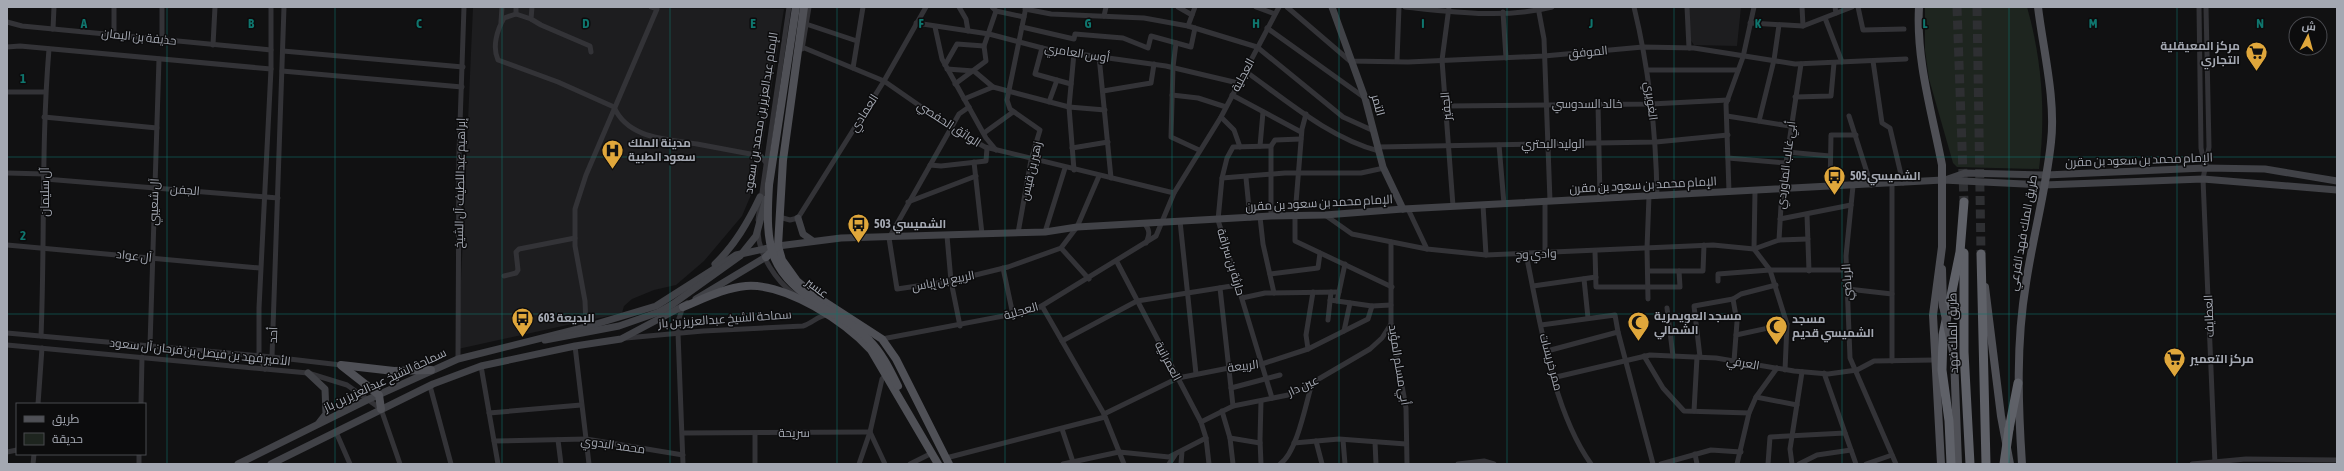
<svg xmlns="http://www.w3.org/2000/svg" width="2344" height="471" font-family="'Asap Condensed',Cairo,sans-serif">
  <rect width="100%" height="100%" fill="#111112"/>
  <g fill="#1d1d1f">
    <polygon points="473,7 784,9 756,183 742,216 704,261 676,285 654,290 632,299 624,306 622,313 458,349"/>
    <polygon points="1689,7 1741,7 1737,46 1694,45 1690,39"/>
  </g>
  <path fill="#1e251f" d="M1925,7H2027C2042,59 2046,115 2039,169L1957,167L1953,163L1929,79L1925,50Z"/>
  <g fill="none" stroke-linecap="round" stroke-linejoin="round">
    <g stroke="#2e2f32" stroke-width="9" stroke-dasharray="9 4.5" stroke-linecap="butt">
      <polyline points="1957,7 1964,202"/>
      <polyline points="1977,7 1981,254"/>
    </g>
    <g stroke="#333337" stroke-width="5">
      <polyline points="162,7 162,40"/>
      <polyline points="532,7 531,19 541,25 590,46 591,52"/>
      <polyline points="959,7 966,19 968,31"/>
      <polyline points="1178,7 1192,15"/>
      <polyline points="1256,7 1275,14"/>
      <polyline points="1287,7 1350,61 1408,62 1544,56 1643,47 1694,48 1795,64 1906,59"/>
      <path d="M1405,7C1453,12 1505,19 1552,7"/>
      <polyline points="1449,7 1442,60 1453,206"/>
      <polyline points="1538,7 1544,39 1550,201"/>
      <path d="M1634,7C1649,69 1656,132 1657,196"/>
      <polyline points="1687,7 1689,48"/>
      <polyline points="1802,7 1803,26"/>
      <polyline points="1835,7 1836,13"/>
      <polyline points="1858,7 1863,30 1904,29"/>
      <polyline points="2199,7 2201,148 2205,167"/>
      <polyline points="2206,7 2209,147 2203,179 2215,464"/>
      <polyline points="1025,9 1051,14 1144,18 1188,26 1257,47 1343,117 1374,131"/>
      <polyline points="996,11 1024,17"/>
      <polyline points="1503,12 1506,58"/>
      <polyline points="516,14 516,7"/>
      <polyline points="1104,16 1106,7"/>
      <polyline points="1825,18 1842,62"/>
      <path d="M531,19L516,14L504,18C497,30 492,47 498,60L558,82L614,107C628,139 667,139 697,144C718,148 739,152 761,156L767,164"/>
      <polyline points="7,22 22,26 271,50"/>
      <polyline points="501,22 502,7"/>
      <polyline points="916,23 989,34 1050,50 1166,66 1238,83"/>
      <polyline points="1750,23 1803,26 1852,7"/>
      <polyline points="806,24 857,41"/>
      <polyline points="1188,26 1195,7"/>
      <polyline points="935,27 942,59 986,138 996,150"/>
      <polyline points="1022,27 1074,39 1075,34 1123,38 1148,48 1151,36 1191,47 1195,28"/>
      <polyline points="1267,28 1365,98"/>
      <polyline points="53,29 54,7"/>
      <polyline points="114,34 114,7"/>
      <polyline points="1176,43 1173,67 1171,137 1199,150"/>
      <polyline points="213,45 215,7"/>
      <polyline points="7,47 20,46 271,69"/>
      <polyline points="802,47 884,81 956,131 985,147 1174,193"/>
      <polyline points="1042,48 1035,74 1071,84"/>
      <polyline points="802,49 809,7"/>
      <polyline points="283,51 463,67"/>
      <polyline points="1099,56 1111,178"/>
      <polyline points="1397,61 1399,7"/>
      <polyline points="1873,61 1882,123 1890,128 1903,183"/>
      <polyline points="945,65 957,44 984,46"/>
      <polyline points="853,68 863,7"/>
      <polyline points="947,69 974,71 993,87"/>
      <polyline points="1647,70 1738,70"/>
      <polyline points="282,71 462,87"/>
      <path d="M1245,71C1286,100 1329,138 1379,151"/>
      <polyline points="955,84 986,61 984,46 996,11 992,7"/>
      <polyline points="1103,91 1151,83 1154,64"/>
      <polyline points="7,92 45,92"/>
      <polyline points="1172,95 1198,98 1226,107"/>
      <polyline points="1232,95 1301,132"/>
      <polyline points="1795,97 1831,96 1834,63"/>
      <polyline points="964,99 993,87 1069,107 1105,110"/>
      <polyline points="1049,102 1057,80"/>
      <polyline points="1598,104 1600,199"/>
      <polyline points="1446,106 1651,104 1728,100"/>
      <polyline points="969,107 959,114 889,238 897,289 951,281 1008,267 1061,248 1077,227 1099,176"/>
      <polyline points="1306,114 1302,129 1295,215 1295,241 1392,287"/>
      <polyline points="1727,116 1790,126"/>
      <polyline points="1849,116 1871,185"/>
      <polyline points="44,117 157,128"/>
      <polyline points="1221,117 1234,130 1240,147"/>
      <polyline points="1759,121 1774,60 1779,25"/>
      <polyline points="984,133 1013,112"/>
      <polyline points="1499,145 1504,204"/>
      <polyline points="1260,146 1263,112"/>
      <polyline points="1271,146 1271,216"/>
      <polyline points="1378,147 1656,142 1728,135"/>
      <polyline points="1072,148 1108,142"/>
      <polyline points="1787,152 1830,156"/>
      <polyline points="1728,158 1785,163"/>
      <polyline points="974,162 982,234"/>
      <polyline points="930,165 941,166 986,161 987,148"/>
      <polyline points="1074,170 1069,107 1074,53"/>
      <polyline points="7,173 45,174"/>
      <polyline points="1222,178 1285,173 1361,173 1384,168"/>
      <polyline points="1246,178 1250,218"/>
      <polyline points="45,179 278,198"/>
      <polyline points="1892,184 1892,361"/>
      <polyline points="1853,186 1846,256 1850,358 1896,464"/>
      <polyline points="1830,187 1831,135 1856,135"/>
      <polyline points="1755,191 1754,249 1770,270 1787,324 1785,370"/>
      <polyline points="1729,192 1726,104 1743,57 1754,7"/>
      <polyline points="1545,201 1545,253"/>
      <polyline points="908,202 976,176"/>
      <polyline points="1483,205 1486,255"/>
      <polyline points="1408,209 1427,249"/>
      <polyline points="1325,215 1352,234 1427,249 1486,255 1713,245 1754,249 1779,240 1782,189 1801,64"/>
      <polyline points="1807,215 1809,271"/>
      <polyline points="779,217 790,220 798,218 884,81 926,7"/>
      <polyline points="1260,217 1263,244 1274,293"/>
      <polyline points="1780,219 1851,205"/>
      <polyline points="758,220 789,7"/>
      <polyline points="1180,221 1196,374"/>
      <path d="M1144,223C1150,230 1150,234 1146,243"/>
      <path d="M758,232C759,255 776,281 794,294"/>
      <polyline points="1045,232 1065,168"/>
      <polyline points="1018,233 1031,160 1040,130 1010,109 1007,100 1026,7"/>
      <polyline points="947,236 951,281 960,326"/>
      <polyline points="1779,240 1808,239"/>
      <polyline points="1391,242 1391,324 1406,408 1407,464"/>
      <polyline points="7,245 260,268"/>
      <polyline points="1061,248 1089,279"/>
      <polyline points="1595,251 1596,287 1680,287 1679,271"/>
      <path d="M1526,254C1540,320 1552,409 1591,464"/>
      <polyline points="1117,262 1201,422 1206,438 1209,464"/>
      <polyline points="1003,268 1013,315"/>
      <polyline points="1648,271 1703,271 1704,245"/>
      <polyline points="1270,274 1318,268 1320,253"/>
      <polyline points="504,276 516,273 518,270 516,252 519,249 575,238"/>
      <polyline points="1584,279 1588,318"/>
      <polyline points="1718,281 1718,274 1770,270 1847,270"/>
      <polyline points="1533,286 1596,277"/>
      <polyline points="1220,288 1233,406"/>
      <polyline points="1848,289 1892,294"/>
      <polyline points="1242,298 1265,293 1339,292"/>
      <polyline points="1648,299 1647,248 1649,196"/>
      <polyline points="1733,299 1737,322 1734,361"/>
      <polyline points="1330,300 1372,306 1391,305"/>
      <polyline points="1337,301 1345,264"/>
      <polyline points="1042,306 1104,414 1124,464"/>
      <polyline points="683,307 678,321 678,333 683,464"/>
      <polyline points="1667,308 1673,356"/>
      <polyline points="1328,320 1331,292"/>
      <polyline points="1541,325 1615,315 1618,332"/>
      <polyline points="586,327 585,301 575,246 575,209 586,175 657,9 651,7"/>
      <polyline points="1344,331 1350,303"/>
      <polyline points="7,333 272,357 341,365"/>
      <polyline points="1736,335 1787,324"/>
      <path d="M41,336C45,240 41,144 49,49"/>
      <path d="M626,338L703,331L803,326C813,323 817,316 827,315"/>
      <polyline points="882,339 1035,310 1156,236 1174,193 1221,117 1279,7"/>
      <polyline points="1062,341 1137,301 1238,285"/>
      <polyline points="7,345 308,373 347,385 381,409 400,464"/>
      <polyline points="150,345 159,59"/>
      <polyline points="575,346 589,464"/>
      <polyline points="1308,349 1306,335 1313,292"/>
      <polyline points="1547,351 1618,332 1653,464"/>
      <polyline points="1644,356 1663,388 1684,411 1749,413"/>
      <polyline points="1700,357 1694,306 1733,299 1741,294 1776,285"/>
      <polyline points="458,359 459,153 464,7"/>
      <polyline points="481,366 498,464"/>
      <polyline points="265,369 272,357 284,7"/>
      <polyline points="265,369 259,355 259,308 271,69 271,7"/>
      <polyline points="1824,373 1856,464"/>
      <polyline points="1552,378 1650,355 1716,358 1794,371 1828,374 1857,370 1874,361 1934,360"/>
      <polyline points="430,386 451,464"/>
      <polyline points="1231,388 1280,375"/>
      <polyline points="1756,397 1797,405"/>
      <polyline points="1272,398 1218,220 1222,178 1227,158 1233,147 1271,146 1275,140 1301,139"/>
      <polyline points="38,404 42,348"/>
      <polyline points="141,404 142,357"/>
      <polyline points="1222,411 1230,438 1233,464"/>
      <polyline points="1694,411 1697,357"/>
      <polyline points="489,413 581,405"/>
      <polyline points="1104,414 1178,378 1229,368 1262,364 1308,349 1368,319 1372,306"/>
      <polyline points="1201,422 1233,406 1293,394 1370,349 1382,338 1391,324"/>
      <polyline points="1062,429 1073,462"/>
      <polyline points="336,432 350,464"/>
      <polyline points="870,432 885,464"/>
      <polyline points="684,433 870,432"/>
      <polyline points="1230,438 1260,443"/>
      <polyline points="558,440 561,464"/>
      <polyline points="1343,440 1345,464"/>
      <polyline points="494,441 586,439 683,455"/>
      <polyline points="1316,441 1322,464"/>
      <polyline points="1375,442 1376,464"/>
      <polyline points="1294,443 1339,439 1406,444"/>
      <polyline points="7,452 17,450"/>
      <polyline points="1695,454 1697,464"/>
      <polyline points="946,458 1105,417"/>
      <polyline points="33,464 34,454"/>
      <polyline points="139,464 139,454"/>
      <polyline points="755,464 755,433"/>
      <polyline points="859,464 870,432 882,379 887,374"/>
      <polyline points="910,464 932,453"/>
      <polyline points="1063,464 1119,452 1169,457 1206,438"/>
      <polyline points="1169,464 1175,455"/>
      <polyline points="1181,464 1182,451"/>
      <polyline points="1261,464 1260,440 1261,401"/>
      <path d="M1280,464C1297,453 1306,403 1312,383"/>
      <polyline points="1458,464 1484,461 1494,464"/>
      <polyline points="1661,464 1711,450 1741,452"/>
      <polyline points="1737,464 1749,413 1756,397 1777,368"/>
      <polyline points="1768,464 1770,437 1845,433"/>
      <polyline points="1792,464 1790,449 1802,372"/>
      <polyline points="1799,464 1817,455 1851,450"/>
      <polyline points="1866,464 1892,455"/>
      <polyline points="2192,464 2246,459 2337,460"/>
    </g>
    <g stroke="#414247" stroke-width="7">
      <polyline points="1332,7 1365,98 1383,167 1403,209"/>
      <polyline points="1945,180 1965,173 2046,175 2205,168 2265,169 2337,181"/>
      <polyline points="798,218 803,234 813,241"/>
      <path d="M715,264C735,245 748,222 760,197"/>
      <polyline points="696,299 766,257"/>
      <polyline points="308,373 325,389 326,414 319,423"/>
      <polyline points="238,464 367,400 458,359 586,327 656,306 736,255 778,246 841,238 1045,232 1077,227 1271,216 1325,215 1403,209 1943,180 2044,185 2203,179 2337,190"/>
      <polyline points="271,464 433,384 481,366 575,346 621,339 687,304"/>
    </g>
    <g stroke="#4f5056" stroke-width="8">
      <path d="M1919,7C1916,61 1932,112 1942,165V247L1933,315L1941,464"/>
      <polyline points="769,185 796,7"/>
      <polyline points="778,246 782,260 797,281 811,293 882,339 896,359 949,464"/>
      <polyline points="766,257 778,246 783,160 804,7"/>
      <polyline points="1942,269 1943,306"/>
      <polyline points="1985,287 2001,416 2010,464"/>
      <path d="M683,307C703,299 724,288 746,286C787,283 845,322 871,350L938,464"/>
      <polyline points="1954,356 1958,464"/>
      <polyline points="341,365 394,371 431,370"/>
      <polyline points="342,366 379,395 381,409"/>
      <path d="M2022,464C2018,404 2016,343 2026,283C2033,236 2046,190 2051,142C2056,100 2043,49 2038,7"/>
    </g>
    <g stroke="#5f6168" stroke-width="9">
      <polyline points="1964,253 1964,352 1970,464"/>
      <polyline points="1981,254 1986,464"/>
      <polyline points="2009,429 2018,383"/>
      <polyline points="1951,464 1949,421 1942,370 1943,335 1960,252 1964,202"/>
    </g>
    <polyline stroke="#414247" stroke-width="7" points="545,340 619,326 659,312 673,304 740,256 756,236 766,199"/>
    <g stroke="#4f5056" stroke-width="8">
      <path d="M769,185C765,251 769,273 827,310C842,319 858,327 869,340C882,353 890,370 898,386"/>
      <polyline points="1943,306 1954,356"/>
    </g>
    <polyline stroke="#5f6168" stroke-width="9" points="2004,464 2009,429"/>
  </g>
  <path fill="none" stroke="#0f766e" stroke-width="1" stroke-opacity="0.55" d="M167,7V464M335,7V464M502,7V464M670,7V464M837,7V464M1005,7V464M1172,7V464M1339,7V464M1507,7V464M1674,7V464M1842,7V464M2009,7V464M2177,7V464M7,157H2337M7,314H2337"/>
  <defs>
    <symbol id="supermarket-pin" viewBox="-11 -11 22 30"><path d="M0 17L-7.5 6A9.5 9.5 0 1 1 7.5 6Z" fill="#e0a73b" stroke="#0c0c0d"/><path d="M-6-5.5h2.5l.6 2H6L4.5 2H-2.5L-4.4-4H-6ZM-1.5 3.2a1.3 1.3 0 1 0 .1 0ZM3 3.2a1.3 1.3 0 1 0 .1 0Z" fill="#111"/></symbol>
    <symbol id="hospital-pin" viewBox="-11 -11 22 30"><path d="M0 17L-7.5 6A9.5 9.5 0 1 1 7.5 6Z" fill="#e0a73b" stroke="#0c0c0d"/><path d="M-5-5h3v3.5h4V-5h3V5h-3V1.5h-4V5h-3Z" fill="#111"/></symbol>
    <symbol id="bus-pin" viewBox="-11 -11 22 30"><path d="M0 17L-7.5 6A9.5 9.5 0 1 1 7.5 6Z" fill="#e0a73b" stroke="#0c0c0d"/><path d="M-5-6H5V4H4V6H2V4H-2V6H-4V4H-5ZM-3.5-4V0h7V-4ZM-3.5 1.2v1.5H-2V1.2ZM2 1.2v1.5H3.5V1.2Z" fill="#111"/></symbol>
    <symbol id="mosque-pin" viewBox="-11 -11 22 30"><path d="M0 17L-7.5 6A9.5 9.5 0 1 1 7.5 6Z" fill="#e0a73b" stroke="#0c0c0d"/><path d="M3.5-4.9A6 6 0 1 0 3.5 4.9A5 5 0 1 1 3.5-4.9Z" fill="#111"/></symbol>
  </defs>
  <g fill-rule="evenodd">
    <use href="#supermarket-pin" x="2244" y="40" width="25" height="34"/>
    <use href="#hospital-pin" x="600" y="138" width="25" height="34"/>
    <use href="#bus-pin" x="1822" y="164" width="25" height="34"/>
    <use href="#bus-pin" x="846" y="212" width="25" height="34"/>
    <use href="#bus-pin" x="510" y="306" width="25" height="34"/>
    <use href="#mosque-pin" x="1626" y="310" width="25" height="34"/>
    <use href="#mosque-pin" x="1764" y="314" width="25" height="34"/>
    <use href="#supermarket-pin" x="2162" y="346" width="25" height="34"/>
  </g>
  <g text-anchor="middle" stroke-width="3" stroke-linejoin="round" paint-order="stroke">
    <g font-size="12" fill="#a4a8b2" stroke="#0c0c0d">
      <text transform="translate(139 37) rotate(6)" y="4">حذيفة بن اليمان</text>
      <text transform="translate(1588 52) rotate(-5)" y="4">الموفق</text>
      <text transform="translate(1077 53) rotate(9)" y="4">أوس العامري</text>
      <text transform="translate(1243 75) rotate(-62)" y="4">العجلية</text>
      <text transform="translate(1651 101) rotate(83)" y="4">الغويري</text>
      <text x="1587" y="108">خالد السدوسي</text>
      <text transform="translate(1378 105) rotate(74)" y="4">التمر</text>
      <text transform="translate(1446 106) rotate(-95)" y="4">الجفير</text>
      <text transform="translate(761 113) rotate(-81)" y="4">الإمام عبدالعزيز بن محمد بن سعود</text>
      <text transform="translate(864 113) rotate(-58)" y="4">العمادي</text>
      <text transform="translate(949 124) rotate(33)" y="4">الواثق الحفصي</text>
      <text x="1553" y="148">الوليد البحتري</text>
      <text transform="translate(2139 160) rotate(-2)" y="4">الإمام محمد بن سعود بن مقرن</text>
      <text transform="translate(1786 165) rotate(-83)" y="4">أبي غالب الماوردي</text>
      <text transform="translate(1031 171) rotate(-77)" y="4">زهير بن قيس</text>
      <text transform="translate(460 183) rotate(-89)" y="4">إبراهيم عبداللطيف آل الشيخ</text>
      <text transform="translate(1643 185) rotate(-3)" y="4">الإمام محمد بن سعود بن مقرن</text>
      <text transform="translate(185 190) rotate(5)" y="4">الجفن</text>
      <text transform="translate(45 192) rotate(-90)" y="4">آل سليمان</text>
      <text transform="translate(154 202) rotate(-88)" y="4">آل شعيبي</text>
      <text transform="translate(1319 203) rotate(-3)" y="4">الإمام محمد بن سعود بن مقرن</text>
      <text transform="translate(2023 233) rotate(-80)" y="4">طريق الملك فهد الفرعي</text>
      <text transform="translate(1536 254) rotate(-2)" y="4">وادي وج</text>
      <text transform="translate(134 256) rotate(6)" y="4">آل عواد</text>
      <text transform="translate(1231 262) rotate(73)" y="4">حارثة بن سراقة</text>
      <text transform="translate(943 281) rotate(-11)" y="4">الربيع بن إياس</text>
      <text transform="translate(1847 282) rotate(-93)" y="4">الرياضي</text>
      <text transform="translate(817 288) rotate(37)" y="4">عسير</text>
      <text transform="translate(1021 311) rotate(-16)" y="4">العجلية</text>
      <text transform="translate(2209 316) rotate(-92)" y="4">العطايف</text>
      <text transform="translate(725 319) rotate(-4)" y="4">سماحة الشيخ عبدالعزيز بن باز</text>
      <text transform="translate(1953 333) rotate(-91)" y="4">طريق الملك فهد</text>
      <text transform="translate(273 335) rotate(-88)" y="4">أحد</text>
      <text transform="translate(200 352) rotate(6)" y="4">الأمير فهد بن فيصل بن فرحان آل سعود</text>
      <text transform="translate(1168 361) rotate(62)" y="4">العمرانية</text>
      <text transform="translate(1551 362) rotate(75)" y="4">ممر خريسات</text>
      <text transform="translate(1743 363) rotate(10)" y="4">العرفي</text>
      <text transform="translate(1399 365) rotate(81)" y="4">أبي مسلم المؤيد</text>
      <text transform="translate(1243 366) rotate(-7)" y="4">الربيعة</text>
      <text transform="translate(385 380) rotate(-25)" y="4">سماحة الشيخ عبدالعزيز بن باز</text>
      <text transform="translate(1303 386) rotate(-25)" y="4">عين دار</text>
      <text x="794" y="437">سريحة</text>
      <text transform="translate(613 445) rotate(8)" y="4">محمد البدوي</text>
    </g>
    <g font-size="12" font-weight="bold" fill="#a4a8b2" stroke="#0c0c0d" text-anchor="start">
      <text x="2240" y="50" text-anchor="end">مركز المعيقلية<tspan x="2240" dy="14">التجاري</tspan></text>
      <text x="628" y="147">مدينة الملك<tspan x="628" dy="14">سعود الطبية</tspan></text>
      <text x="1850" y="180">الشميسي505</text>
      <text x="874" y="228">الشميسي 503</text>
      <text x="1654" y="320">مسجد العويمرية<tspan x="1654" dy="14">الشمالي</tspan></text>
      <text x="538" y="322">البديعة 603</text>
      <text x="1792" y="323">مسجد<tspan x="1792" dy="14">الشميسي قديم</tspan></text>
      <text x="2190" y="363">مركز التعمير</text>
    </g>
  </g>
  <g font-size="13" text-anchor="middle" font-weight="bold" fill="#0f766e" stroke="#0c0c0d" stroke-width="3" stroke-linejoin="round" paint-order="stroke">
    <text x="84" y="28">A</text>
    <text x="251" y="28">B</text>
    <text x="419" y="28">C</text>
    <text x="586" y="28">D</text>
    <text x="753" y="28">E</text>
    <text x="921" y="28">F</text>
    <text x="1088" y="28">G</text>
    <text x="1256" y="28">H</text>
    <text x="1423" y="28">I</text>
    <text x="1591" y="28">J</text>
    <text x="1758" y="28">K</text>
    <text x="1925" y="28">L</text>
    <text x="2093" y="28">M</text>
    <text x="2260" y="28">N</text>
    <text x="23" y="83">1</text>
    <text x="23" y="240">2</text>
  </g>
  <rect width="2344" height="471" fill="none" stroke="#a4a8b2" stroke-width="16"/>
  <rect x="16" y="403" width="130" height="52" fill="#0c0c0d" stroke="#494a4f"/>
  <rect x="24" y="416" width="20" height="6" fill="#4f5056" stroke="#494a4f"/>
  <text x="52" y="423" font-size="12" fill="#a4a8b2">طريق</text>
  <rect x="24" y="433" width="20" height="12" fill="#1e251f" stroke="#494a4f"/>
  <text x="52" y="443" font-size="12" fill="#a4a8b2">حديقة</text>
  <g transform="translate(2308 36) rotate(6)"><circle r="19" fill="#0c0c0d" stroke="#494a4f"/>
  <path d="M0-3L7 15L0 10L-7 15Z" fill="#e0a73b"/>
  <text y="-6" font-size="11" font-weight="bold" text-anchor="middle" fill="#a4a8b2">ش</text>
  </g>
</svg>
